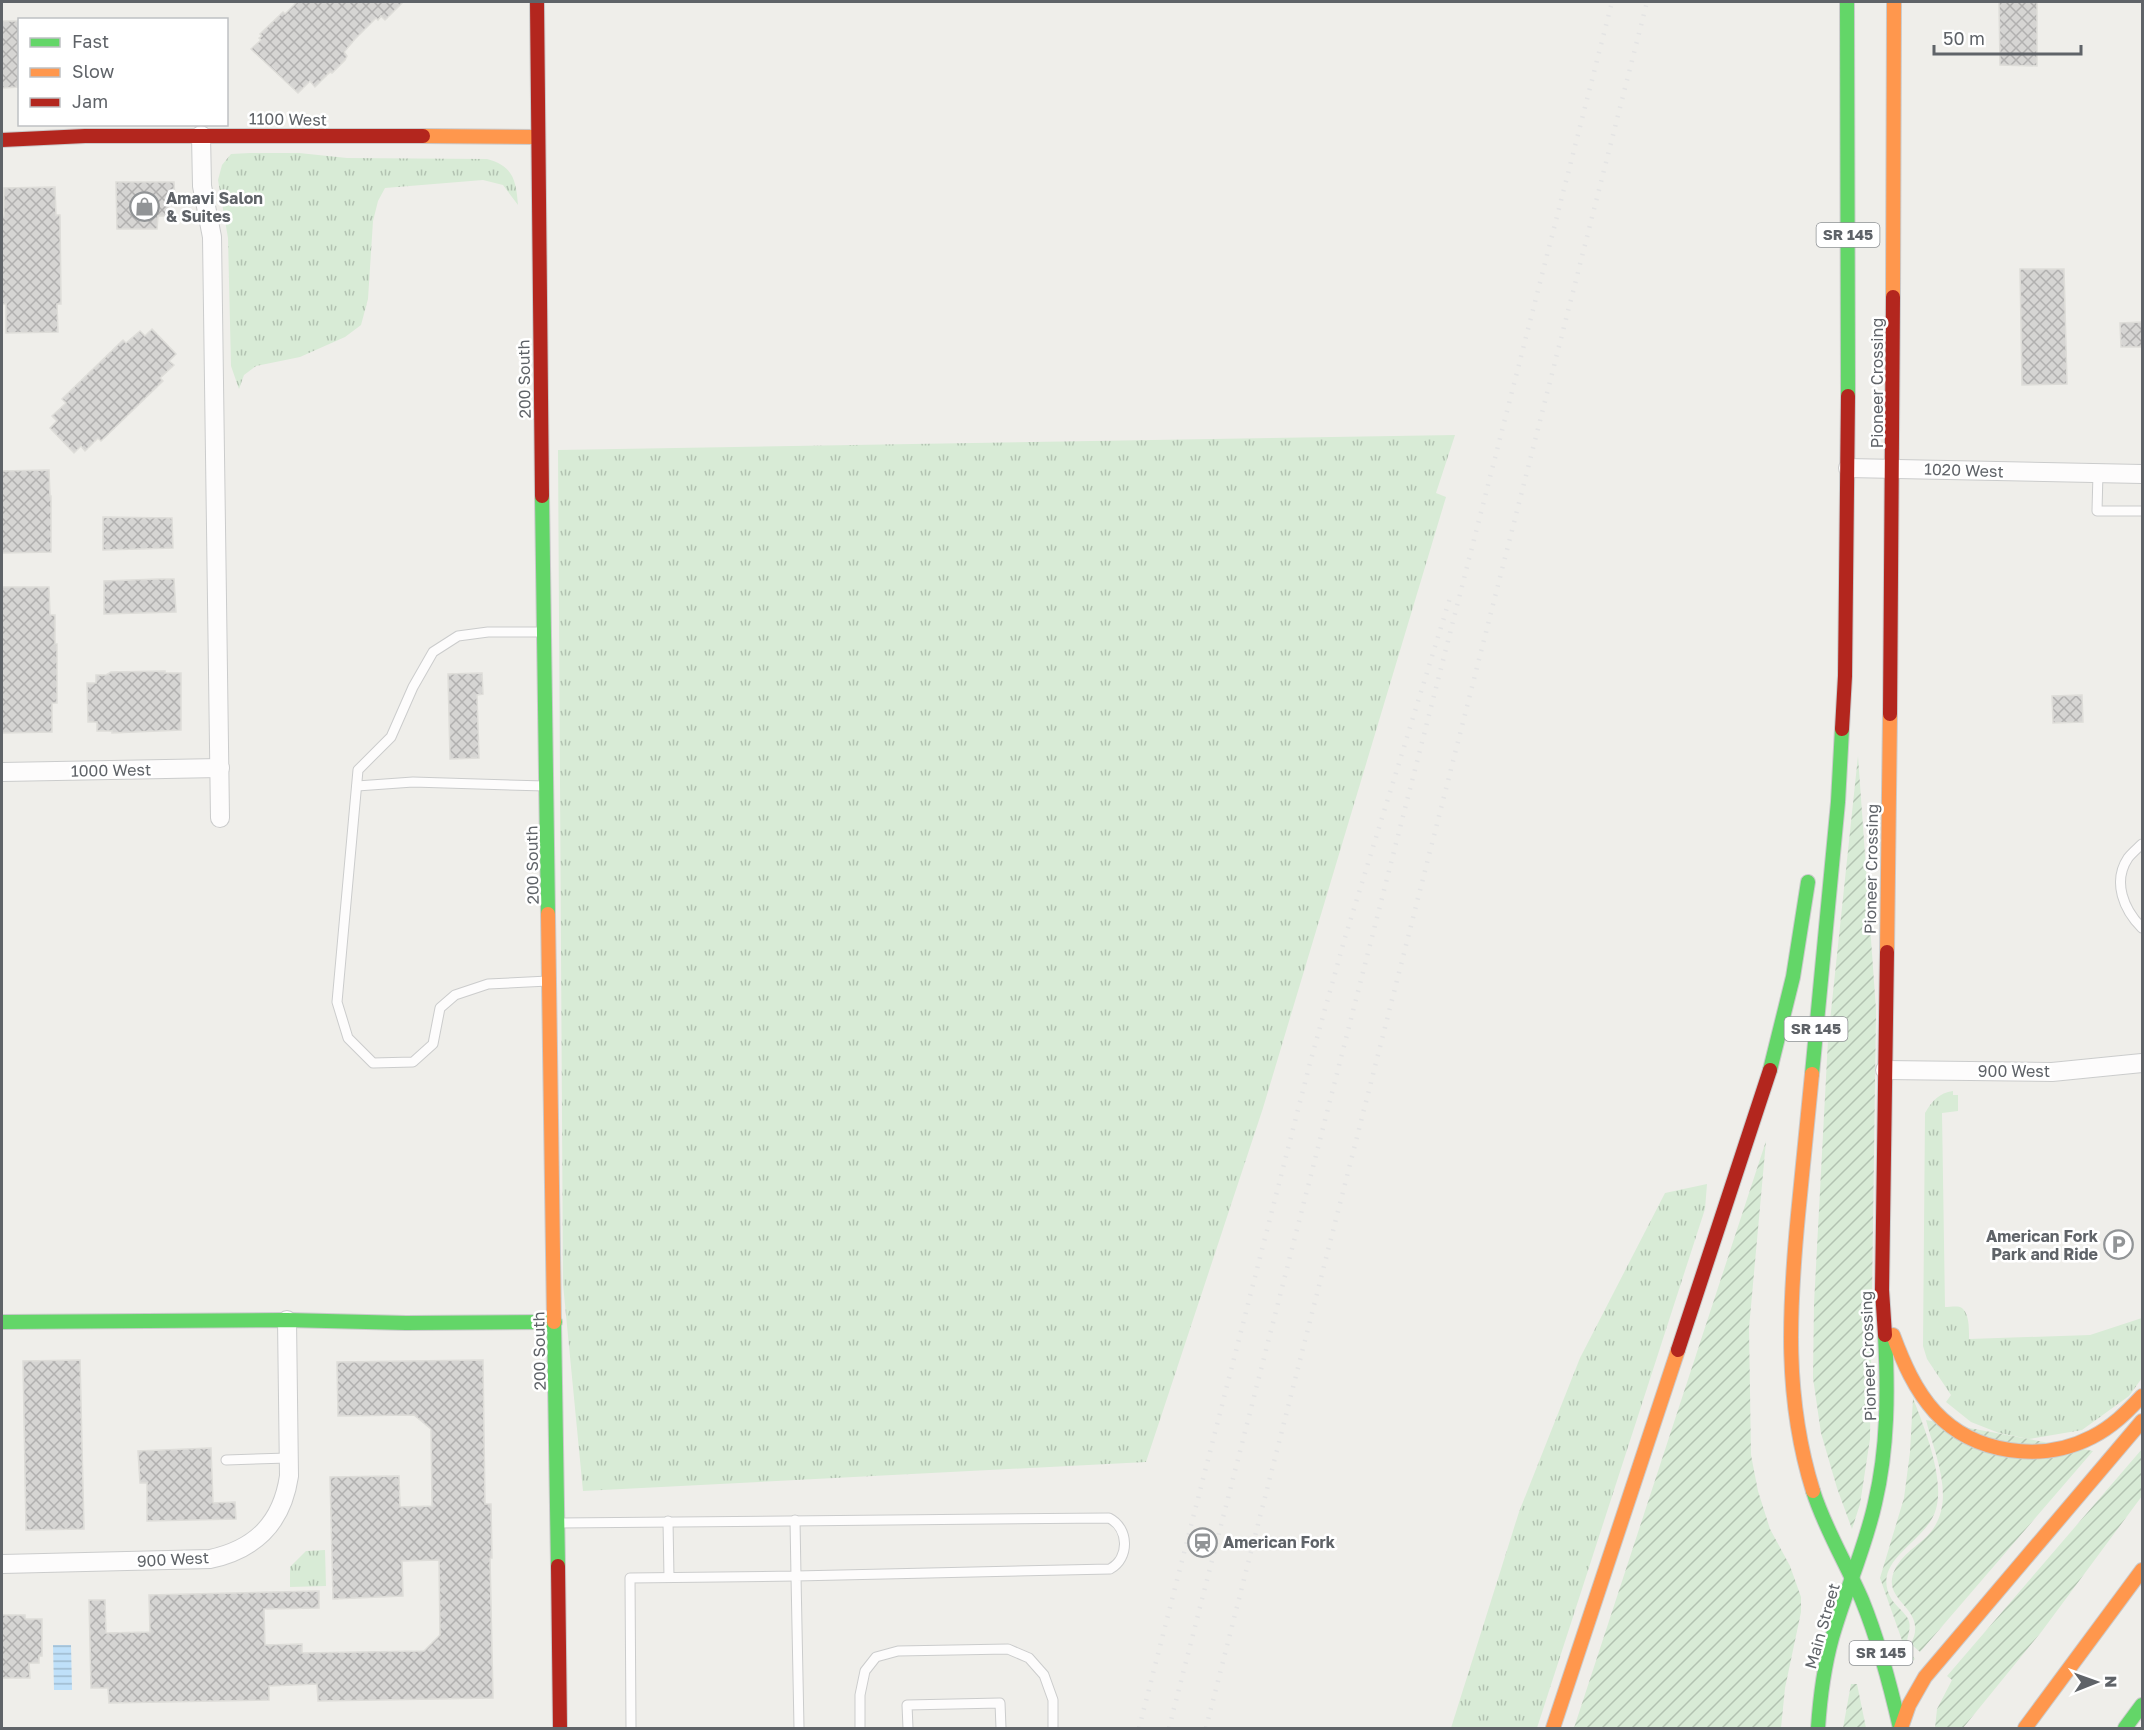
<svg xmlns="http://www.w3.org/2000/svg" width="2144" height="1730" font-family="'Golos Text',sans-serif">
  <defs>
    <pattern id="grass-tufts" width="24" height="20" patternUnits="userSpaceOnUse" patternTransform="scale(1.5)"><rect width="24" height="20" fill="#d8ebd6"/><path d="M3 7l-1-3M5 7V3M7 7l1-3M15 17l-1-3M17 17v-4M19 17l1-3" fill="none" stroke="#b2c2b1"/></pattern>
    <pattern id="garden-furrows" width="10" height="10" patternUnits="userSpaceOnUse" patternTransform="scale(1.5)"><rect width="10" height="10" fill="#d8ebd6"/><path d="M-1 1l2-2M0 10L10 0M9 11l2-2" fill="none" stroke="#b2c2b1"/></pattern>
    <pattern id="water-rules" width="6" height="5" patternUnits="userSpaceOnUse" patternTransform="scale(1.5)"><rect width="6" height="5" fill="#bfe0f9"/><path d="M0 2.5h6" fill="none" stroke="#9eb9cd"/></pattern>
    <pattern id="building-cross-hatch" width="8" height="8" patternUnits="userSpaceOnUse" patternTransform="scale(1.5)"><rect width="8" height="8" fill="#d6d5d3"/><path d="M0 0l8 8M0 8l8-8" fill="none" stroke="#b1b0af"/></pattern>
  </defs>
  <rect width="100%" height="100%" fill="#efeeea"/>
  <g fill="url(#grass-tufts)">
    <path d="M250,153H299L347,158L487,159C513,166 516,180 518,205L503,185L483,180L385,188L378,201L373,221L368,299L361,325L345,337L300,357L256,366L244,375L239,389L231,366L228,238L218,180L222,165L231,154Z"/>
    <polygon points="1455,435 1436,493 1446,497 1263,1108 1146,1462 583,1491 563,1284 558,450"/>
    <path d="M1953,1091V1095H1958V1111L1942,1113L1945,1307C1949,1307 1956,1306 1960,1307C1970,1311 1969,1331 1969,1339L2090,1335L2142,1318V1378L2129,1396L2082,1430L2029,1439L1999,1433L1971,1422L1946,1402L1951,1395L1927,1359L1923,1346L1925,1113C1932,1101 1939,1093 1953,1091Z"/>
    <polygon points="1707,1184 1705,1209 1537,1728 1451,1728 1519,1512 1580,1358 1665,1193"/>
    <polygon points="325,1550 326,1586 290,1587 290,1567 306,1551"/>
  </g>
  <g fill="url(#garden-furrows)">
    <polygon points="1858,756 1876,1010 1870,1439 1860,1504 1852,1529 1837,1488 1821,1433 1813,1378 1814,1304 1828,1040"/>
    <polygon points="1766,1141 1749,1328 1751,1455 1758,1491 1770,1529 1790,1566 1801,1597 1801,1612 1785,1688 1781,1728 1574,1728"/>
    <path d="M1913,1398C1924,1427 1945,1478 1936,1509C1927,1543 1868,1560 1892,1600C1896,1606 1903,1611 1907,1617C1913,1627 1907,1634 1907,1643C1907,1649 1912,1655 1915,1659L1910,1663L1880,1578L1904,1498L1910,1452Z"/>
    <path d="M1926,1420L2093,1451L1920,1652L1911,1644C1912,1640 1915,1636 1915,1631C1918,1609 1889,1600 1892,1579C1895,1561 1910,1551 1923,1540C1960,1508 1936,1459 1926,1420Z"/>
    <polygon points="2142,1449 2142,1496 2042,1631 1963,1728 1935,1728 1937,1709 1952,1680 1947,1676"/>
    <polygon points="1851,1684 1857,1684 1866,1728 1843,1728"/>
  </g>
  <polygon fill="url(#water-rules)" points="53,1645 71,1645 72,1690 54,1690"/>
  <g fill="url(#building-cross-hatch)" stroke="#deddd9" stroke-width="1.5">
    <polygon points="297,2 403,2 385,20 381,16 378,20 376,18 355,39 344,52 347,56 345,60 332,73 330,72 315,87 310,81 298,93 251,49 261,40 259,38 262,36 260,34 283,12 285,14"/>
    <polygon points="1999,2 2037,2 2037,66 2000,65"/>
    <polygon points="2,21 20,21 20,87 2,88"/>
    <polygon points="116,182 174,182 175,200 169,200 169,216 158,216 157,229 117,229"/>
    <polygon points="55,187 56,215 60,215 61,304 57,304 58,332 6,333 6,304 2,304 2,216 4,216 4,188"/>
    <polygon points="2020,269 2064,269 2067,384 2022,385"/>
    <polygon points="2142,322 2142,347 2121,347 2120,323"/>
    <polygon points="152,329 176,354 169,361 174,365 160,378 163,381 101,441 98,438 85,451 81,446 74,453 50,428 57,421 52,416 66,403 62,399 123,340 126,343 140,331 145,336"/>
    <polygon points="49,470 50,496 51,496 51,552 2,553 2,471"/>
    <polygon points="103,517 172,518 173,548 103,550"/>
    <polygon points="159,579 174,579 176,612 104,614 104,581"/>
    <polygon points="2,587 49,587 50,615 55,615 55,644 57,644 57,703 52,703 52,732 2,733"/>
    <polygon points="165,671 165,673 181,673 181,730 112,733 112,731 97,731 97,722 88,722 87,683 96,683 96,675 106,675 111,672"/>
    <polygon points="482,673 483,694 477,695 479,758 450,759 448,674"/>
    <polygon points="2082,695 2083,722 2053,723 2052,696"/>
    <polygon points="80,1360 84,1529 26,1530 23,1361"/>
    <polygon points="483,1360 485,1504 491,1504 492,1558 490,1558 493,1698 318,1701 317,1684 269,1686 269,1700 109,1703 108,1688 91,1688 89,1600 105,1600 106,1633 150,1632 149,1595 319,1591 319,1608 264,1609 265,1645 302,1644 302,1653 424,1651 440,1635 439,1560 402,1561 403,1596 333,1599 330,1477 399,1476 400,1507 432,1506 431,1429 414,1415 338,1416 337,1362"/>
    <polygon points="211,1448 213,1503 235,1502 236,1519 147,1521 147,1483 140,1483 138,1451"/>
    <polygon points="2,1615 25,1615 25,1619 42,1619 42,1656 39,1656 39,1663 29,1663 30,1678 2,1678"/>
  </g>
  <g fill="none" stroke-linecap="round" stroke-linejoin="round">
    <defs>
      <g id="lane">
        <polyline points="2098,473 2097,511 2142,511"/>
        <polyline points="543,632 488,632 458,636 433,652 413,687 391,737 358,770 337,1002 348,1038 373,1063 413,1062 433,1044 440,1008 455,995 488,984 548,981"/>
        <polyline points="357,786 413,782 545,786"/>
        <path d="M2142,844C2138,848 2132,853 2128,858C2112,882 2124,910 2142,928"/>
        <polyline points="226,1460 288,1458"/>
        <polyline points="668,1521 669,1577"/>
        <path d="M559,1523L1109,1518C1129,1528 1130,1558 1110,1569L796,1576L799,1728"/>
        <polyline points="631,1728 630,1578 796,1576 795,1520"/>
        <polyline points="860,1728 860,1695 865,1671 876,1657 898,1651 1008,1649 1029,1658 1044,1675 1053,1700 1053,1728"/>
        <polyline points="908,1728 907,1705 1000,1703 1001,1728"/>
      </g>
      <g id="street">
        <polyline points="201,135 202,186 212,237 220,818"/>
        <polyline points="1848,468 2142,474"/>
        <polyline points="2,772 220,768"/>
        <polyline points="1885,1070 2052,1072 2142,1063"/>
        <path d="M2,1564L210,1559C256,1549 282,1523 289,1476L287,1320"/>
      </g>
      <g id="fast">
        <polyline points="1847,2 1848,396"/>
        <polyline points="542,496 548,914"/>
        <polyline points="1770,1070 1793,977 1808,882"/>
        <polyline points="1812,1074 1838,802 1842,729"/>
        <polyline points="2,1322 287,1320 406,1323 555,1322"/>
        <polyline points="554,1322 558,1566"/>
        <path d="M1813,1491C1825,1529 1846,1563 1862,1600C1879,1642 1890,1684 1900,1728"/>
        <path d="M1818,1728C1820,1698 1824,1667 1832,1638C1845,1592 1865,1549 1875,1503C1888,1448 1888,1391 1885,1335"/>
        <polyline points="2125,1728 2142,1705"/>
      </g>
      <g id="slow">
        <polyline points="423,136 538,137"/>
        <polyline points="1893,297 1894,2"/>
        <polyline points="548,914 554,1322"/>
        <polyline points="1887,952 1890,714"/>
        <path d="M1812,1074C1807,1121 1803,1168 1798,1215C1789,1310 1784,1398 1813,1491"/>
        <path d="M1893,1335C1903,1362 1915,1390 1935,1412C1974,1454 2042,1463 2092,1437C2112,1427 2127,1412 2142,1396"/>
        <polyline points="1553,1728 1678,1350"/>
        <polyline points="1901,1728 1909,1705 1925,1677 2142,1421"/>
        <polyline points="2025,1728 2142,1570"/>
      </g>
      <g id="jam">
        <polyline points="537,2 542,496"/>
        <polyline points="2,140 85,136 423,136"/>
        <polyline points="1890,714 1893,297"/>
        <polyline points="1842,729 1845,676 1848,396"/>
        <polyline points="1885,1335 1882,1290 1887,952"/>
        <polyline points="1678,1350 1770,1070"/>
        <polyline points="558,1566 560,1728"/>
      </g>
    </defs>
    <use href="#lane" stroke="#cbcccc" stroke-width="11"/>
    <use href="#street" stroke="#cbcccc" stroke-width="20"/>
    <use href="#fast" stroke="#cacacb" stroke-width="16"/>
    <use href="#slow" stroke="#cacacb" stroke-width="16"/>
    <use href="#jam" stroke="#cacacb" stroke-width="16"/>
    <use href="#lane" stroke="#fdfcfc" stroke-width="9"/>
    <use href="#street" stroke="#fdfcfc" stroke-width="18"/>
    <use href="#fast" stroke="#63d668" stroke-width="14"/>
    <use href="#slow" stroke="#ff974d" stroke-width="14"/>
    <use href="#jam" stroke="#b3261e" stroke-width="14"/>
    <g stroke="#e4e4e4" stroke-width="4.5" stroke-dasharray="1.5 8" stroke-linecap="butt">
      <polyline points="1139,1728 1310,1063 1344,941 1450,598"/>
      <polyline points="1169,1728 1612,2"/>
      <polyline points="1206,1728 1647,2"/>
    </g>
  </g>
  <defs>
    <symbol id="shop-ring" viewBox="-11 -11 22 22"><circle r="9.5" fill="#fff" stroke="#919496" stroke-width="1.5"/><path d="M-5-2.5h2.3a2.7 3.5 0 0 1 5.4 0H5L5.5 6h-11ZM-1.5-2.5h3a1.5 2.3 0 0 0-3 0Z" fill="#919496"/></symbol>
    <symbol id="parking-ring" viewBox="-11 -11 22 22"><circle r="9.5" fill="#fff" stroke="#919496" stroke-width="1.5"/><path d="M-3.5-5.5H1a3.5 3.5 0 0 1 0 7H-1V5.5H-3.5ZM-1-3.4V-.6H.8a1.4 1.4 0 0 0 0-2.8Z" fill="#919496"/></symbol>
    <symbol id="station-ring" viewBox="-11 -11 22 22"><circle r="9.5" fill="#fff" stroke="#919496" stroke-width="1.5"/><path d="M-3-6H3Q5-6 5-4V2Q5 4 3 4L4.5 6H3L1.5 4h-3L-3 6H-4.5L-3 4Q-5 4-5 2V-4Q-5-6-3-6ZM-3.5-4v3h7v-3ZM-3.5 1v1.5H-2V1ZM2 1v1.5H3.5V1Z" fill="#919496"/></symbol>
  </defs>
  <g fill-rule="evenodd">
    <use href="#shop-ring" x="128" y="190" width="33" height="33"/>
    <use href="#parking-ring" x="2102" y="1228" width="33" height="33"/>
    <use href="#station-ring" x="1186" y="1526" width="33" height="33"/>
  </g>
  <g text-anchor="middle" stroke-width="5" stroke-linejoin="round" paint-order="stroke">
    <g fill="#fff" stroke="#8f9295" stroke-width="1.5">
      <rect x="1816.5" y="223" width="63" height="24" rx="4.5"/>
      <rect x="1784.5" y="1017" width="63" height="24" rx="4.5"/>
      <rect x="1849.5" y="1641" width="63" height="24" rx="4.5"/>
    </g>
    <g font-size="15" font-weight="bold" fill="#5f6368">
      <text x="1848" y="240">SR 145</text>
      <text x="1816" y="1034">SR 145</text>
      <text x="1881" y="1658">SR 145</text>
    </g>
    <g font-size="16" fill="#5f6368" stroke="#fff">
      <text transform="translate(288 119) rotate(1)" y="6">1100 West</text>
      <text transform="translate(524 379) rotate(-91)" y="6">200 South</text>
      <text transform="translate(1877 383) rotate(-90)" y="6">Pioneer Crossing</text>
      <text transform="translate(1964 470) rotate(2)" y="6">1020 West</text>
      <text transform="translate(111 770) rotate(-1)" y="6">1000 West</text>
      <text transform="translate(532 865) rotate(-91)" y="6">200 South</text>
      <text transform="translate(1871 869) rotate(-89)" y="6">Pioneer Crossing</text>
      <text x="2014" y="1077">900 West</text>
      <text transform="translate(539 1351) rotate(-91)" y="6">200 South</text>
      <text transform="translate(1868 1356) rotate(-92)" y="6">Pioneer Crossing</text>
      <text transform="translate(173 1559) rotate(-3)" y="6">900 West</text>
      <text transform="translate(1822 1626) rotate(-74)" y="6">Main Street</text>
    </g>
    <g font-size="16" font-weight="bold" fill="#5f6368" stroke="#fff" text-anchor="start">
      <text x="166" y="204">Amavi Salon<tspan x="166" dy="18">&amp; Suites</tspan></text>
      <text x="2098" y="1242" text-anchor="end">American Fork<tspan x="2098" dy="18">Park and Ride</tspan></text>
      <text x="1223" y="1548">American Fork</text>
    </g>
  </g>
  <rect width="2144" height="1730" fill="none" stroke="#5f6368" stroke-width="6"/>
  <rect x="18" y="18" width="210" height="108" fill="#ffffff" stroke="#bfc1c3" stroke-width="1.5"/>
  <rect x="30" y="38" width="30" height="9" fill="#63d668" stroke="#bfc1c3" stroke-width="1.5"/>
  <text x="72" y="48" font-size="18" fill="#5f6368">Fast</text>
  <rect x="30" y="68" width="30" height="9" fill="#ff974d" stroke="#bfc1c3" stroke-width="1.5"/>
  <text x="72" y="78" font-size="18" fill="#5f6368">Slow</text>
  <rect x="30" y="98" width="30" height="9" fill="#b3261e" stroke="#bfc1c3" stroke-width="1.5"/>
  <text x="72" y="108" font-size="18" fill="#5f6368">Jam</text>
  <g transform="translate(2096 1682) rotate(89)" stroke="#ffffff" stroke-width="4.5" paint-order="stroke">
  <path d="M0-4.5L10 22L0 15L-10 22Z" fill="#5f6368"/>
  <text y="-9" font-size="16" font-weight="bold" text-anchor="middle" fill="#5f6368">N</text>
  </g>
  <path d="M1934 45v9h147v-9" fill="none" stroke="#5f6368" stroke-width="3"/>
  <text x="1943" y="45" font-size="18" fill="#5f6368" stroke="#ffffff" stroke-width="4.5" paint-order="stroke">50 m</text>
</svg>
